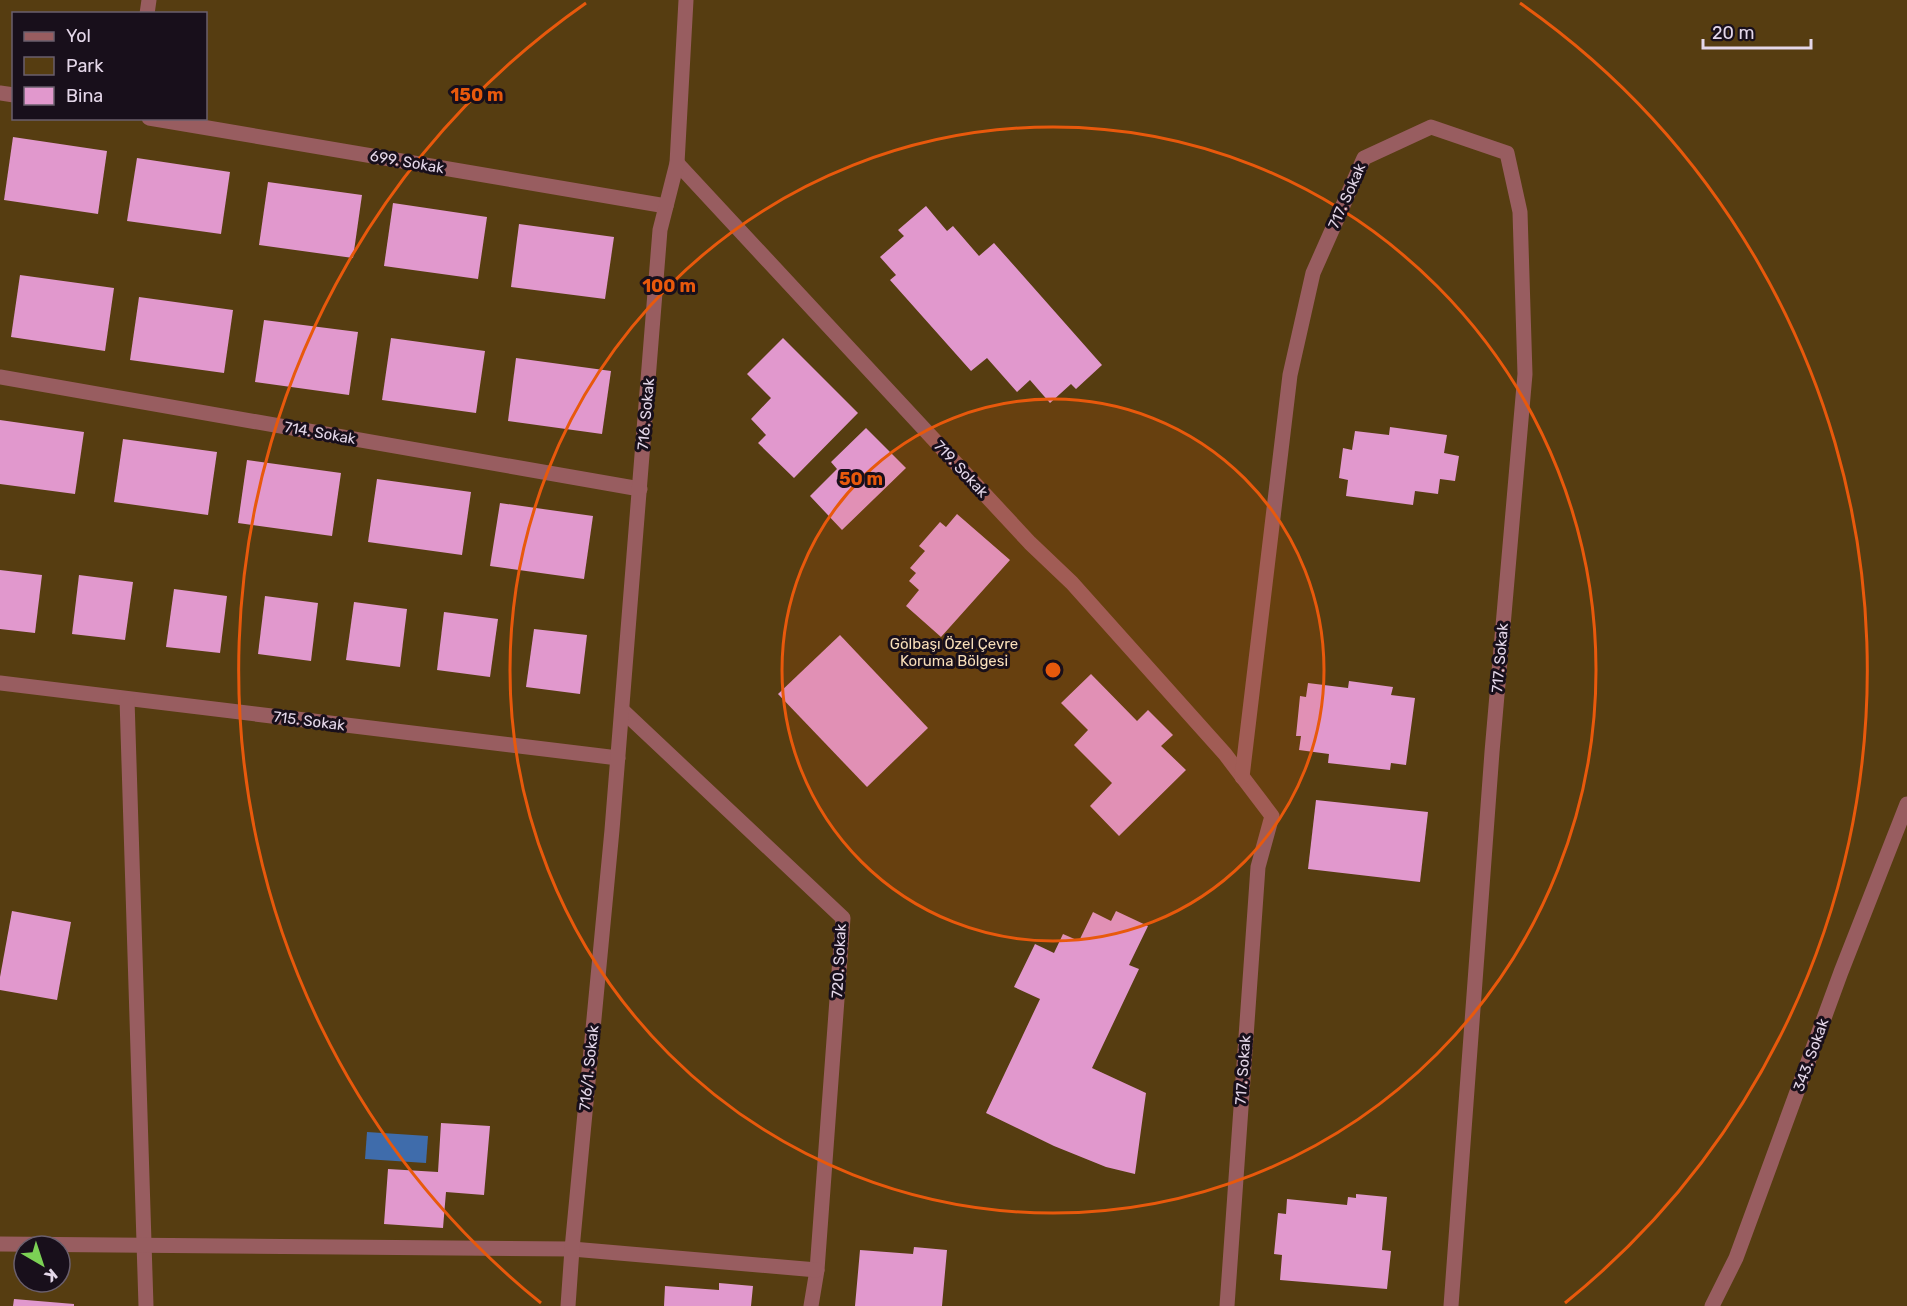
<svg xmlns="http://www.w3.org/2000/svg" width="1907" height="1306" font-family="Rubik,sans-serif">
  <rect width="100%" height="100%" fill="#35223c"/>
  <path fill="#563d11" fill-rule="evenodd" d="M0,0H1907V1306H0ZM14,14H206V118H14ZM24,1246H60V1282H24Z"/>
  <polygon fill="#3f6cab" points="367,1132 428,1136 426,1163 365,1159"/>
  <g fill="#e198cd">
    <polygon points="13,137 107,151 98,214 4,200"/>
    <polygon points="137,158 230,172 221,234 127,221"/>
    <polygon points="268,182 362,195 353,258 259,245"/>
    <polygon points="393,203 487,217 478,279 384,266"/>
    <polygon points="926,206 947,231 953,226 979,256 994,243 1102,365 1076,389 1071,384 1050,403 1030,380 1017,392 987,358 971,371 890,280 896,275 880,257 904,236 898,230"/>
    <polygon points="519,224 614,237 605,299 511,287"/>
    <polygon points="20,275 114,288 105,351 11,337"/>
    <polygon points="139,297 233,310 224,373 130,360"/>
    <polygon points="264,320 358,332 349,395 255,382"/>
    <polygon points="391,338 485,351 476,413 382,400"/>
    <polygon points="783,338 858,413 794,478 758,443 766,435 751,419 771,398 747,374"/>
    <polygon points="516,358 611,371 602,434 508,421"/>
    <polygon points="0,420 84,432 75,494 0,484"/>
    <polygon points="1390,427 1447,435 1444,453 1459,456 1455,481 1440,479 1438,494 1415,491 1413,505 1346,496 1348,480 1339,478 1343,448 1352,450 1355,431 1389,435"/>
    <polygon points="866,428 906,468 842,530 810,496 837,469 831,462"/>
    <polygon points="123,439 217,452 208,515 114,502"/>
    <polygon points="247,460 341,473 332,536 238,523"/>
    <polygon points="377,479 471,492 462,555 368,542"/>
    <polygon points="500,503 593,516 584,579 490,566"/>
    <polygon points="957,514 1010,560 941,637 906,606 919,590 909,581 916,573 910,568 925,551 919,546 940,522 946,527"/>
    <polygon points="0,570 42,575 35,633 0,629"/>
    <polygon points="79,575 133,582 125,640 72,634"/>
    <polygon points="174,589 227,596 220,653 166,647"/>
    <polygon points="265,596 318,603 311,661 258,654"/>
    <polygon points="354,602 407,609 400,667 346,660"/>
    <polygon points="444,612 498,619 490,677 437,670"/>
    <polygon points="534,629 587,635 580,694 526,687"/>
    <polygon points="840,635 928,728 867,787 778,694"/>
    <polygon points="1091,674 1137,721 1148,710 1173,735 1161,746 1186,770 1119,836 1090,806 1112,783 1074,745 1088,730 1061,703"/>
    <polygon points="1349,681 1393,687 1391,695 1415,698 1406,765 1391,763 1390,770 1328,763 1329,754 1299,750 1301,736 1296,736 1300,696 1306,697 1308,683 1348,688"/>
    <polygon points="1316,800 1428,812 1420,882 1308,869"/>
    <polygon points="12,911 71,922 57,1000 0,990 0,977"/>
    <polygon points="1116,911 1148,926 1129,965 1139,969 1092,1068 1146,1093 1135,1174 1106,1167 1054,1146 986,1113 1040,999 1014,987 1035,944 1054,953 1063,934 1079,941 1093,912 1111,921"/>
    <polygon points="441,1123 490,1126 484,1195 446,1192 443,1228 384,1224 388,1169 438,1172"/>
    <polygon points="1356,1194 1387,1197 1382,1250 1391,1251 1387,1289 1280,1280 1282,1255 1274,1254 1278,1213 1286,1214 1287,1199 1347,1205 1348,1197 1356,1198"/>
    <polygon points="914,1247 947,1250 942,1306 855,1306 860,1250 913,1254"/>
    <polygon points="719,1283 753,1286 751,1306 664,1306 665,1286 719,1290"/>
    <polygon points="14,1299 74,1304 74,1306 13,1306"/>
  </g>
  <g fill="none" stroke-linecap="round" stroke-linejoin="round">
    <g stroke="#985d60" stroke-width="15">
      <polyline points="147,14 149,0"/>
      <polyline points="0,93 14,95"/>
      <polyline points="149,118 666,206"/>
      <polyline points="677,163 1030,543 1072,583 1225,754 1272,816 1258,867 1227,1306"/>
      <polyline points="0,377 640,489"/>
      <polyline points="0,683 618,758"/>
      <polyline points="127,699 146,1306"/>
      <polyline points="622,710 843,918 817,1270 811,1306"/>
      <polyline points="1242,777 1290,375 1313,273 1364,158 1431,127 1507,153 1520,212 1525,374 1492,752 1451,1306"/>
      <polyline points="0,1244 572,1249 817,1270"/>
      <polyline points="568,1306 572,1249 612,830 660,230 677,163 686,0"/>
      <polyline points="1712,1306 1736,1258 1841,972 1907,804"/>
    </g>
  </g>
  <circle cx="1053" cy="670" r="271" fill="#e8590c" fill-opacity=".12"/>
  <g fill="none" stroke="#e8590c" stroke-width="3">
    <circle cx="1053" cy="670" r="271"/>
    <circle cx="1053" cy="670" r="543"/>
    <path d="M541 1303A814 814 0 0 1 586 3M1520 3A814 814 0 0 1 1565 1303"/>
  </g>
  <g text-anchor="middle" stroke-width="6" stroke-linejoin="round" paint-order="stroke">
    <g font-size="15" fill="#e4d7e9" stroke="#180f1b">
      <text transform="translate(407 162) rotate(10)" y="5">699. Sokak</text>
      <text transform="translate(1347 196) rotate(-66)" y="5">717. Sokak</text>
      <text transform="translate(646 414) rotate(-85)" y="5">716. Sokak</text>
      <text transform="translate(320 433) rotate(10)" y="5">714. Sokak</text>
      <text transform="translate(961 469) rotate(47)" y="5">719. Sokak</text>
      <text transform="translate(1500 658) rotate(-85)" y="5">717. Sokak</text>
      <text transform="translate(309 721) rotate(7)" y="5">715. Sokak</text>
      <text transform="translate(839 961) rotate(-87)" y="5">720. Sokak</text>
      <text transform="translate(1811 1055) rotate(-70)" y="5">343. Sokak</text>
      <text transform="translate(589 1068) rotate(-84)" y="5">716/1. Sokak</text>
      <text transform="translate(1243 1070) rotate(-86)" y="5">717. Sokak</text>
    </g>
    <g font-size="15" fill="#f8deb9" stroke="#180f1b">
      <text x="954" y="649">Gölbaşı Özel Çevre<tspan x="954" dy="17">Koruma Bölgesi</tspan></text>
    </g>
  </g>
  <circle cx="1053" cy="670" r="9" fill="#e8590c" stroke="#180f1b" stroke-width="3"/>
  <g font-size="18" text-anchor="middle" font-weight="bold" fill="#e8590c" stroke="#180f1b" stroke-width="6" stroke-linejoin="round" paint-order="stroke">
    <text x="477" y="101">150 m</text>
    <text x="669" y="292">100 m</text>
    <text x="861" y="485">50 m</text>
  </g>
  <rect x="12" y="12" width="195" height="108" fill="#180f1b" stroke="#6a5f6d" stroke-width="1.5"/>
  <rect x="24" y="32" width="30" height="9" fill="#985d60" stroke="#6a5f6d" stroke-width="1.5"/>
  <text x="66" y="42" font-size="18" fill="#e4d7e9">Yol</text>
  <rect x="24" y="57" width="30" height="18" fill="#563d11" stroke="#6a5f6d" stroke-width="1.5"/>
  <text x="66" y="72" font-size="18" fill="#e4d7e9">Park</text>
  <rect x="24" y="87" width="30" height="18" fill="#e198cd" stroke="#6a5f6d" stroke-width="1.5"/>
  <text x="66" y="102" font-size="18" fill="#e4d7e9">Bina</text>
  <g transform="translate(42 1264) rotate(141)"><circle r="28" fill="#180f1b" stroke="#6a5f6d" stroke-width="1.5"/>
  <path d="M0-4.5L10 22L0 15L-10 22Z" fill="#7cd155"/>
  <text y="-9" font-size="16" font-weight="bold" text-anchor="middle" fill="#e4d7e9">K</text>
  </g>
  <path d="M1703 39v9h108v-9" fill="none" stroke="#e4d7e9" stroke-width="3"/>
  <text x="1712" y="39" font-size="18" fill="#e4d7e9" stroke="#180f1b" stroke-width="4.5" paint-order="stroke">20 m</text>
</svg>
